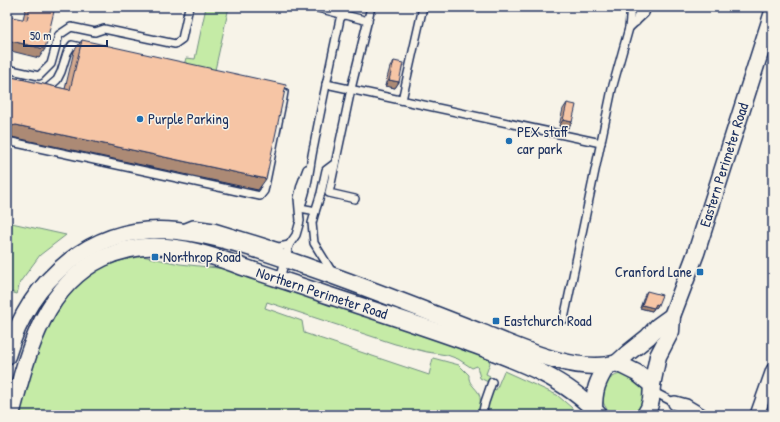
<svg xmlns="http://www.w3.org/2000/svg" width="780" height="422" font-family="'Patrick Hand',sans-serif">
  <rect width="100%" height="100%" fill="#f7f3e8"/>
  <filter id="ink" filterUnits="userSpaceOnUse"><feTurbulence type="fractalNoise" baseFrequency=".025" numOctaves="2"/><feDisplacementMap in="SourceGraphic" scale="8" xChannelSelector="R" yChannelSelector="G"/><feConvolveMatrix kernelMatrix="1 2 1 2 8 2 1 2 1" color-interpolation-filters="sRGB"/></filter>
  <g filter="url(#ink)">
    <g fill="#c5eba6" stroke="#708d82">
      <polygon points="206,7 229,7 215,70 184,65 186,58 195,59"/>
      <polygon points="7,222 66,235 40,255 20,282 17,294 7,291"/>
      <path d="M142,256L180,264L227,269L488,357L490,363L486,374L490,376L488,382L480,378L477,366L472,368L458,359L447,355L427,352L395,344L267,302L265,308L302,321L304,333L429,375L433,358L459,365L469,375C468,383 474,386 478,392C482,399 480,407 478,415H18C32,362 47,298 99,269C112,262 128,259 142,256Z"/>
      <polygon points="504,371 557,395 572,408 578,415 541,415 534,413 532,415 485,415 493,389 496,390"/>
      <path d="M626,373C631,377 641,381 644,386C649,394 642,409 634,413C630,415 627,415 622,415C595,415 595,375 626,373Z"/>
    </g>
    <g fill="none" stroke-linecap="round" stroke-linejoin="round">
      <defs>
        <g id="service">
          <polyline points="314,7 368,21"/>
          <polyline points="636,22 640,7"/>
          <polyline points="629,28 645,13 647,7"/>
          <polyline points="7,69 39,76 51,64 59,35 71,27 95,32 104,29 175,44 182,39 189,7"/>
          <polyline points="326,84 601,143"/>
          <polyline points="44,91 57,80 61,72 67,53 72,45 85,48"/>
          <polyline points="402,100 423,7"/>
          <polyline points="7,141 260,196 264,191 283,98 284,92 281,91"/>
          <polyline points="355,199 329,193 351,89 371,7"/>
          <path d="M300,208C309,188 309,167 314,145C322,103 331,61 340,19L343,15"/>
          <polyline points="300,208 311,210 315,212 312,223 314,243 332,272"/>
          <polyline points="315,212 321,193 326,170 334,164"/>
          <polyline points="183,228 193,224 214,227 279,247 289,245"/>
          <polyline points="280,279 289,245 296,235 300,221 298,198 301,185 307,169"/>
          <polyline points="564,319 612,89 629,28 631,7"/>
          <polyline points="652,391 675,403 684,415"/>
          <polyline points="482,415 485,402 492,382"/>
        </g>
        <g id="minor">
          <polyline points="675,403 686,406 701,415"/>
          <polyline points="757,415 773,370"/>
        </g>
        <g id="tertiary">
          <path d="M7,356C30,279 93,222 177,231C223,236 267,253 311,268C369,288 426,311 483,333C520,348 578,375 617,363L637,373L652,385"/>
          <polyline points="617,363 628,353 648,337 658,326 672,316"/>
          <path d="M594,409C594,390 597,382 607,366"/>
          <path id="s1" d="M11,415C27,356 42,287 103,258C122,249 145,245 166,247C193,249 219,258 243,267C266,275 289,282 312,290C363,307 414,323 464,341C512,359 564,376 599,415"/>
          <path id="s2" d="M645,415L649,408L651,400L652,385L658,356L671,331L672,316L696,253L773,12"/>
        </g>
      </defs>
      <use href="#service" stroke="#1b2f5e" stroke-width="10"/>
      <use href="#minor" stroke="#1b2f5e" stroke-width="16"/>
      <use href="#tertiary" stroke="#1b2f5e" stroke-width="19"/>
      <use href="#service" stroke="#f7f3e8" stroke-width="7"/>
      <use href="#minor" stroke="#f7f3e8" stroke-width="13"/>
      <use href="#tertiary" stroke="#f7f3e8" stroke-width="16"/>
    </g>
    <g fill="#d4a98e" stroke="#1b2f5e">
      <polygon points="26,7 55,7 39,58 23,19"/>
      <polygon points="82,40 258,190 7,136 7,76 65,89 74,51"/>
      <polygon points="394,61 399,82 395,88 385,86 390,67"/>
      <polygon points="567,103 572,122 568,128 559,126 563,109"/>
      <polygon points="647,291 658,305 656,308 655,307 652,311 640,308 645,294"/>
    </g>
    <g fill="#ac8a74" stroke="#1b2f5e">
      <polygon points="7,40 45,49 39,58 7,50"/>
      <polygon points="389,80 399,82 395,88 385,86"/>
      <polygon points="563,120 572,122 568,128 559,126"/>
      <polygon points="7,125 16,125 266,179 258,190 7,136"/>
      <polygon points="656,304 658,305 656,308 654,307"/>
      <polygon points="642,305 654,308 652,311 640,308"/>
    </g>
    <g fill="#f6c5a5" stroke="#1b2f5e">
      <polygon points="30,7 55,7 45,49 7,40 7,16 27,20"/>
      <polygon points="82,40 286,85 266,179 16,125 12,126 7,125 7,76 70,90"/>
      <polygon points="394,61 403,63 399,82 389,80"/>
      <polygon points="567,103 576,105 572,122 563,120"/>
      <polygon points="647,291 662,295 658,305 656,304 654,308 642,305"/>
      <polygon points="540,413 546,415 539,415"/>
    </g>
  </g>
  <g fill="#1f6fb2" stroke="#f7f3e8" stroke-width="1.5">
    <circle cx="140" cy="119" r="4"/>
    <circle cx="509" cy="141" r="4"/>
    <rect x="151" y="253" width="8" height="8" rx="2"/>
    <rect x="696" y="268" width="8" height="8" rx="2"/>
    <rect x="492" y="317" width="8" height="8" rx="2"/>
  </g>
  <g text-anchor="middle" stroke-width="3" stroke-linejoin="round" paint-order="stroke">
    <g font-size="15" fill="#1b2f5e" stroke="#f7f3e8" text-anchor="start">
      <text x="148" y="124">Purple Parking</text>
      <text x="517" y="137">PEX staff<tspan x="517" dy="17">car park</tspan></text>
      <text x="163" y="262">Northrop Road</text>
      <text x="692" y="277" text-anchor="end">Cranford Lane</text>
      <text x="504" y="326">Eastchurch Road</text>
    </g>
    <g font-size="15" fill="#1b2f5e" stroke="#f7f3e8">
      <text dy="5" stroke="none"><textPath href="#s2" startOffset="264">Eastern Perimeter Road</textPath></text>
      <text dy="5" stroke="none"><textPath href="#s1" startOffset="416">Northern Perimeter Road</textPath></text>
    </g>
  </g>
  <rect width="780" height="422" fill="none" stroke="#f7f3e8" stroke-width="24"/>
  <rect x="12" y="12" width="756" height="398" fill="none" stroke="#1b2f5e" stroke-width="1.5" filter="url(#ink)"/>
  <path d="M24 40v6h83v-6" fill="none" stroke="#1b2f5e" stroke-width="2"/>
  <text x="30" y="40" font-size="12" fill="#1b2f5e" stroke="#f7f3e8" stroke-width="3" paint-order="stroke">50 m</text>
</svg>
